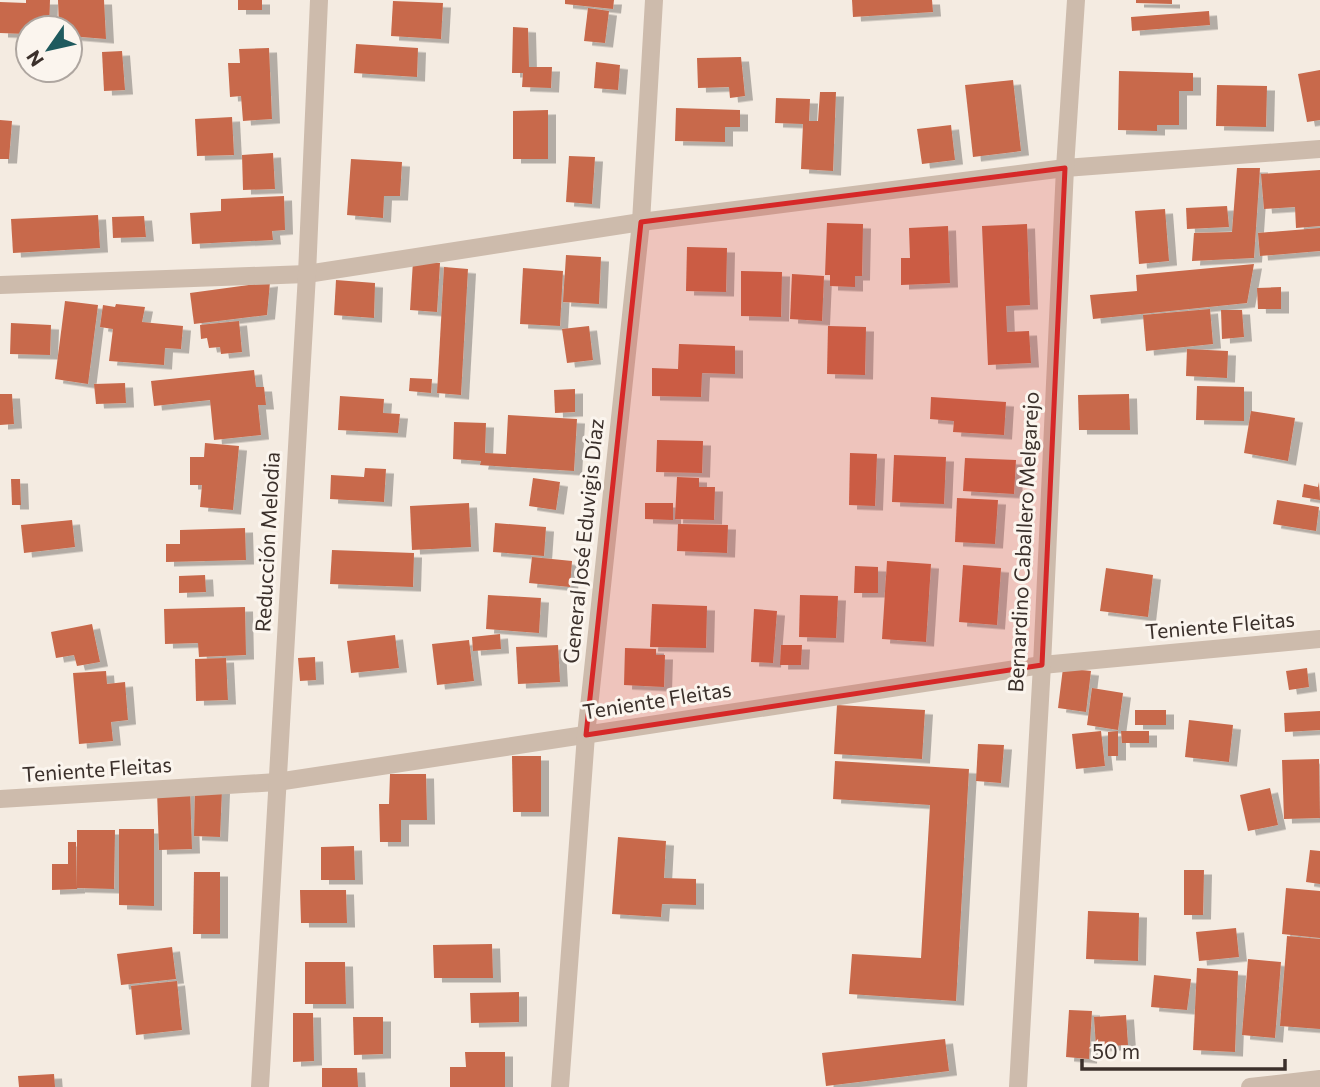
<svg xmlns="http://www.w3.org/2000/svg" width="1320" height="1087" font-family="Commissioner,sans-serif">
  <defs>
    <filter id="shadow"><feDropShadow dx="8" dy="4.5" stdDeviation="0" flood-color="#0004"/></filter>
  </defs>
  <rect width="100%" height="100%" fill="#f4ebe1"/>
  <g fill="#c8694b" filter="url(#shadow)">
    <polygon points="26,0 50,0 49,28 28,28 28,34 0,33 0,2 26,3"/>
    <polygon points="58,0 104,0 106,39 70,36 70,28 59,28"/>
    <rect x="238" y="0" width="24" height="10"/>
    <polygon points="565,0 614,0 613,9 565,4"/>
    <polygon points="852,0 932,0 933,12 853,17"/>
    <polygon points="1136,0 1172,0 1172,4 1136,3"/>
    <polygon points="393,1 443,3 441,39 391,36"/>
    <polygon points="588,8 609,11 605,43 584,41"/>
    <polygon points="1209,11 1210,25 1132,31 1131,17"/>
    <polygon points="513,27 528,28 529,67 552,67 551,88 522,87 523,73 512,73"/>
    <polygon points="356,44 418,48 417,77 354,73"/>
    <polygon points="269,48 272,119 243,121 241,96 230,97 228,63 240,63 239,49"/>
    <polygon points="122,51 125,90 104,91 102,52"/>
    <polygon points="741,57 745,96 730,98 729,87 698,88 697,58"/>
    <polygon points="596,62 620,65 618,90 594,88"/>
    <polygon points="1320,70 1320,120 1307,122 1298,74"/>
    <polygon points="1119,71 1193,73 1193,91 1179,91 1179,125 1157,125 1157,131 1118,130"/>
    <polygon points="1013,80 1021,151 973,157 965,85"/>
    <polygon points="1217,85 1267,86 1266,127 1216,126"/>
    <polygon points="820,92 836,92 833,171 801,169 803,124 775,123 776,98 810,99 809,121 818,121"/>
    <polygon points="676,108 740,110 740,127 725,127 725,142 675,141"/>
    <polygon points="548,110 548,159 513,159 513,111"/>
    <polygon points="232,117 234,155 197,156 195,119"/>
    <polygon points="0,120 12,121 9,159 0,159"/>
    <polygon points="951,125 955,160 922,164 917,129"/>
    <polygon points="273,153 275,189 243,190 242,155"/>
    <polygon points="569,156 595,157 592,204 566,202"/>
    <polygon points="351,159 402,162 400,196 384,196 383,218 347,215"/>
    <polygon points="1237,168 1260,168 1254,258 1192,261 1194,233 1232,232"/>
    <polygon points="1320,170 1320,226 1296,228 1295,207 1264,209 1261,174"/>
    <polygon points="284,196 285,230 272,231 273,240 192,244 190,213 221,211 221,199"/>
    <polygon points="1227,206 1229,227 1187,229 1186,208"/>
    <polygon points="1165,209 1169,261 1139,264 1135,211"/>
    <polygon points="98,215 100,248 13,253 11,219"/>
    <polygon points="144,216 146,237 113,238 112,217"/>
    <polygon points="827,223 863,224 862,276 855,276 855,287 830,286 830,275 825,275"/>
    <polygon points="1027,224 1030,305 1006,306 1007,332 1029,331 1031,363 988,365 982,226"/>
    <polygon points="948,226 950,283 901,285 901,258 910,258 909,228"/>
    <polygon points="1320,228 1320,251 1260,256 1258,233"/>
    <polygon points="687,247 727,248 726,292 686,291"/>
    <polygon points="566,255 601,257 599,304 563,302"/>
    <polygon points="413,261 440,263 437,312 410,310"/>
    <polygon points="1254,264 1247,303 1093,319 1090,295 1137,291 1136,275"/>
    <polygon points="444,267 468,269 461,395 437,393"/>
    <polygon points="523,268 563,271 560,326 520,324"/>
    <polygon points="741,271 782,272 781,317 741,316"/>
    <polygon points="792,274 824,276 822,321 790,319"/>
    <polygon points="336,280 375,283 374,318 334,315"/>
    <polygon points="270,282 267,315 194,324 190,293"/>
    <polygon points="1281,287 1281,309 1258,309 1257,288"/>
    <polygon points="65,301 98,305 88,384 55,379"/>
    <polygon points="116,304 145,307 142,322 183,326 181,349 165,348 164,365 109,361 113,329 100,327 103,305 115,307"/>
    <polygon points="1210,309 1213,344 1146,351 1143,315"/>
    <polygon points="1221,310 1242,310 1244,337 1222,339"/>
    <polygon points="239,321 242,352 221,354 220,347 209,348 207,338 201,339 200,325"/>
    <polygon points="11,323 51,325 50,355 10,354"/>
    <polygon points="589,326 593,360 567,363 562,329"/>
    <polygon points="828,326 866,327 865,375 827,374"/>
    <polygon points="679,344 735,346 735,374 702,373 701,397 652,396 652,368 678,369"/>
    <polygon points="1187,349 1228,351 1227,378 1186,376"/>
    <polygon points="254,370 256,387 264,387 266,405 258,405 261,435 214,440 210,400 154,406 151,381"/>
    <polygon points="410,378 432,379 431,393 409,391"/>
    <polygon points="125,383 126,403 96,404 94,384"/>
    <polygon points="1197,386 1244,387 1244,421 1196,420"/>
    <polygon points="575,389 575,412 555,413 554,390"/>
    <polygon points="0,394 12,394 14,424 0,425"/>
    <polygon points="1129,394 1130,430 1079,430 1078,395"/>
    <polygon points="340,396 384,399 383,413 400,414 398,433 338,430"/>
    <polygon points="931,397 1006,402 1004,435 953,432 954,421 930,419"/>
    <polygon points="1251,411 1295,418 1288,461 1244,453"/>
    <polygon points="508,415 577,419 574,471 480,465 481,461 453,459 454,422 486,423 485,453 506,454"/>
    <polygon points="657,440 703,441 702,473 656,472"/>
    <polygon points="205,443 239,446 233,510 200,507 202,485 190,485 190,457 204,457"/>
    <polygon points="850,453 877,454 875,506 849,505"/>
    <polygon points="894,455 946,457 944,504 892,502"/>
    <polygon points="965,458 1016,460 1014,494 963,491"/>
    <polygon points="365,468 386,469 384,502 330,499 331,475 364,477"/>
    <polygon points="677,477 699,478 699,487 715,487 714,520 675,519"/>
    <polygon points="533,478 560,482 556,510 529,506"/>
    <polygon points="11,479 20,479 21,505 12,505"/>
    <polygon points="1319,482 1320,500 1302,497 1304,484 1318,487"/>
    <polygon points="957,498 998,500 995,544 955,542"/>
    <polygon points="1277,500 1319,507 1316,531 1273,524"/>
    <polygon points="469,503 471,547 412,550 410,506"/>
    <polygon points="645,503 673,503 673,520 645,519"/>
    <polygon points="72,520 75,547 24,553 21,525"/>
    <polygon points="495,523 546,527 544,556 493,552"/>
    <polygon points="678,524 728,525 727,553 677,551"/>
    <polygon points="245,528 246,560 166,562 166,544 180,544 180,530"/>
    <polygon points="332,550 414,553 413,587 330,584"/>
    <polygon points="532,557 572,561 570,587 529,583"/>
    <polygon points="887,561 931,564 926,642 882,639"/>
    <polygon points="963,565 1001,568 997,625 959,622"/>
    <polygon points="855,566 878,567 878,593 854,593"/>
    <polygon points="1106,568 1153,575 1148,617 1100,611"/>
    <polygon points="205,575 206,592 179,593 179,576"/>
    <polygon points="488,595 541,598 539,633 486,629"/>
    <polygon points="800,595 838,596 836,638 799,637"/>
    <polygon points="652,604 707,606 706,648 650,647"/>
    <polygon points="245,607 246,655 199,657 198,643 165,644 164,609"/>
    <polygon points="754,609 777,611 773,663 751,662"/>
    <polygon points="92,624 100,662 77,666 74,655 56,658 51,632"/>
    <polygon points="500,634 501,649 473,651 472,637"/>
    <polygon points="395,635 399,668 351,673 347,641"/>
    <polygon points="469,640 474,681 437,685 432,644"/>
    <polygon points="558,645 560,682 518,684 516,647"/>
    <polygon points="781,645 802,645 801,665 780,665"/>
    <polygon points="625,648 656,649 656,655 665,655 664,687 624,685"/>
    <polygon points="315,657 316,680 300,681 298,658"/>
    <polygon points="226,658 228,700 196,701 195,659"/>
    <polygon points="1063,668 1091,671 1086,712 1058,708"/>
    <polygon points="1307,668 1309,687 1289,690 1286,671"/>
    <polygon points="106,671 107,684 125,682 128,720 111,722 113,741 79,744 73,673"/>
    <polygon points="1092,688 1123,693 1118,730 1087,725"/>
    <polygon points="837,705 925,710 922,759 834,754"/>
    <rect x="1135" y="710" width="31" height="15"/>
    <polygon points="1320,711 1320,730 1285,732 1284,713"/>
    <polygon points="1189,720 1233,725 1229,762 1185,757"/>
    <polygon points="1101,731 1105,766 1076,769 1072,734"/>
    <polygon points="1118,731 1118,756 1108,756 1108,732"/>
    <polygon points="1121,731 1149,731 1149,743 1122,743"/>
    <polygon points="978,744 1004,745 1001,783 976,781"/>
    <polygon points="512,756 541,756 541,812 513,812"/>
    <polygon points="1319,759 1320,818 1284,819 1282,760"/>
    <polygon points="835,761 969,769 956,1001 849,994 852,954 921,958 930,805 833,799"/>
    <polygon points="390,774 426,774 427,820 401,820 401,842 380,842 379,804 389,804"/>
    <polygon points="195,788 222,789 220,837 194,836"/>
    <polygon points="1270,788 1278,825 1248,831 1240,795"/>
    <polygon points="190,789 192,849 159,850 157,791"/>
    <polygon points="119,829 154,829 154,906 119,905"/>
    <polygon points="77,830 115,830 114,889 77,888"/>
    <polygon points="618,837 666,841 664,878 696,879 696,905 662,904 661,917 612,914"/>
    <polygon points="68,842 76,842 77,889 52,890 52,864 68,864"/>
    <polygon points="354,846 355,880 321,880 321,847"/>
    <polygon points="1310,850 1320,851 1320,884 1306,882"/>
    <polygon points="1184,870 1204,870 1203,915 1184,915"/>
    <polygon points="194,872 220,872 220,934 193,934"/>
    <polygon points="1286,888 1320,891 1320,938 1282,934"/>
    <polygon points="300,890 346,890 347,923 301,923"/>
    <polygon points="1088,911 1139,913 1138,961 1086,959"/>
    <polygon points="1236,928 1239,957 1199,961 1196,932"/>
    <polygon points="1287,936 1320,939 1320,1029 1280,1026"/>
    <polygon points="492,944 493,978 434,978 433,945"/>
    <polygon points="172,947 176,979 121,985 117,954"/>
    <polygon points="1248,959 1281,962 1275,1038 1242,1035"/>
    <polygon points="305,962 345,962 346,1004 305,1004"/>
    <polygon points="1197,968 1238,971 1235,1052 1193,1050"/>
    <polygon points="1154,975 1191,979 1187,1010 1151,1007"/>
    <polygon points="177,981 182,1030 136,1035 131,986"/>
    <polygon points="519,992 519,1022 471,1023 470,993"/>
    <polygon points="1069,1010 1092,1011 1089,1059 1066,1057"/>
    <polygon points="293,1013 313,1013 314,1061 293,1062"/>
    <polygon points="1126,1015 1128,1045 1096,1047 1094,1017"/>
    <polygon points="353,1017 383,1017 383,1054 354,1055"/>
    <polygon points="945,1039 949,1071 826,1086 822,1053"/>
    <polygon points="465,1052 505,1052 505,1087 450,1087 450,1067 466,1067"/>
    <polygon points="322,1068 357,1068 358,1087 322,1087"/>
    <polygon points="54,1074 55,1087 19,1087 18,1076"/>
  </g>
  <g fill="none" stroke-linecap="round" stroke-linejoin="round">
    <g stroke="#cdbbac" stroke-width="18">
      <polyline points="0,285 307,274 641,222 1065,168 1320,149"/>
      <polyline points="0,799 277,782 1042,665 1320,639"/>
      <polyline points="260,1087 307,274 319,0"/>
      <polyline points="560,1087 586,735 641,222 654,0"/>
      <polyline points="1018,1087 1042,665 1065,168 1076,0"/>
      <polyline points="1250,1087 1320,1079"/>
    </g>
  </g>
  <path fill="#d62828" fill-opacity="0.2" stroke="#d62828" stroke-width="5" stroke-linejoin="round" d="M1065,168L1042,665L586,735L641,222Z"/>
  <g text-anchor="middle" stroke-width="6" stroke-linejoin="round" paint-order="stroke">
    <g font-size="21" fill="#3b302b" stroke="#fbf5ee">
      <text transform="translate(584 541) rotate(-84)" y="7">General José Eduvigis Díaz</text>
      <text transform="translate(268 542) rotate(-87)" y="7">Reducción Melodia</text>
      <text transform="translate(1024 542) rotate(-87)" y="7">Bernardino Caballero Melgarejo</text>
      <text transform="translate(1220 626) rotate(-5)" y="7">Teniente Fleitas</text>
      <text transform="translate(657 701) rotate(-9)" y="7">Teniente Fleitas</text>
      <text transform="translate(97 770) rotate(-4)" y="7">Teniente Fleitas</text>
    </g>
  </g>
  <g transform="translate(49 49) rotate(236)"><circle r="33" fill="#fbf5ee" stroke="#aea6a0" stroke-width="2"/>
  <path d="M0-5L12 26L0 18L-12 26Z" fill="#1f5a5e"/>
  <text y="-10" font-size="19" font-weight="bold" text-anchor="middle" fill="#3b302b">N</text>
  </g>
  <path d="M1082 1059v10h203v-10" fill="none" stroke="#3b302b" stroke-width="3.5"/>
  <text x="1092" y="1059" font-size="21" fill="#3b302b" stroke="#fbf5ee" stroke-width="5" paint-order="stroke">50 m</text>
</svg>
